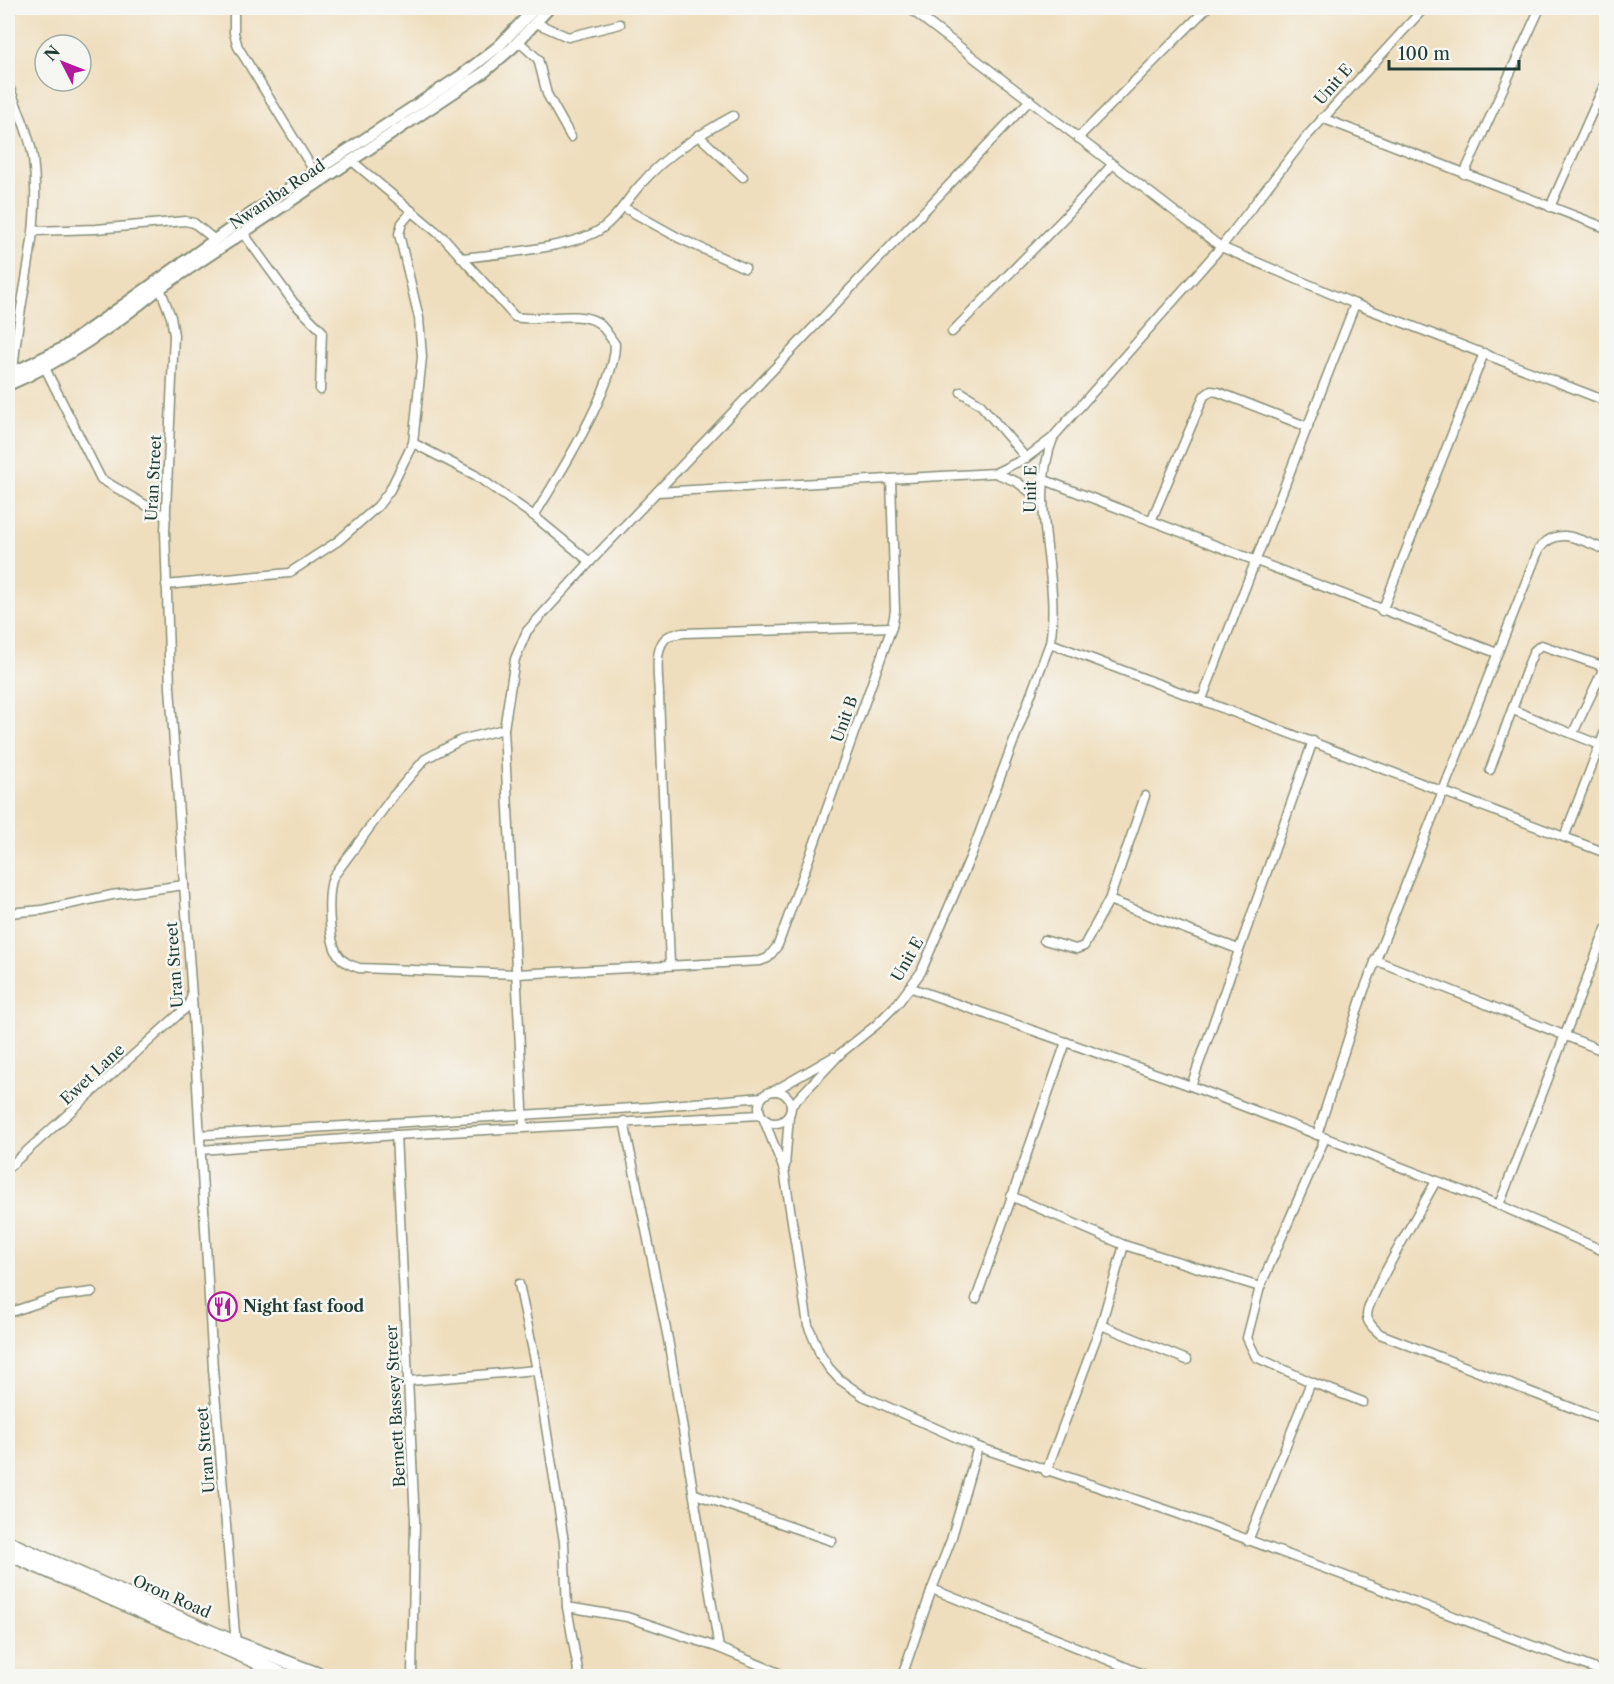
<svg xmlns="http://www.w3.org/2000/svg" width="1614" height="1684" font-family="'Libre Caslon Text',serif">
  <rect width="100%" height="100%" fill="#f6f6f2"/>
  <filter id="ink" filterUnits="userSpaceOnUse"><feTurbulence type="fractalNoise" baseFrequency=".0167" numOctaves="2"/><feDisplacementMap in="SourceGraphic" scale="12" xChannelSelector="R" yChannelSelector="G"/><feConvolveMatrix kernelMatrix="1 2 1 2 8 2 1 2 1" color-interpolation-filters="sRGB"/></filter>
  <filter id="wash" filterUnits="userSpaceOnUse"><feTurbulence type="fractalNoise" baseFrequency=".008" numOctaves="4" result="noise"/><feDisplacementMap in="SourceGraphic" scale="24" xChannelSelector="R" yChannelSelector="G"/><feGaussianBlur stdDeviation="1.35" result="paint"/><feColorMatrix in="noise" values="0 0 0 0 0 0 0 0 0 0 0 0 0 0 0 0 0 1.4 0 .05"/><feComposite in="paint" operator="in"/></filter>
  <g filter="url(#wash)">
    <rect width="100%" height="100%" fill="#efdebd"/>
  </g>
  <g filter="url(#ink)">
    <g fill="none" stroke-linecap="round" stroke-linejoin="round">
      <defs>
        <g id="minor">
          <polyline points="234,8 234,33 238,47 314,171"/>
          <polyline points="909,8 1221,247 1355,304 1606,401"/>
          <polyline points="536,23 568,37 620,24"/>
          <polyline points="518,41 538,59 547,94 571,137"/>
          <path d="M8,84C17,108 29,132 33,158C43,236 16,301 13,377"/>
          <polyline points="1322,118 1606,228"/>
          <polyline points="698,135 743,177"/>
          <polyline points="1078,138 1207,8"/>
          <path d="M352,161L445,239L462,258C498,254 568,248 598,231C615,221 627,199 641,184C666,155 700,134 733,116"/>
          <polyline points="1464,174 1540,8"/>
          <polyline points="623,207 679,238 745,268"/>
          <polyline points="1550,207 1606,81"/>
          <polyline points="35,231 96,229 185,221 194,223 215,240"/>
          <polyline points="244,234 294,303 322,331 320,390"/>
          <path d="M462,258L515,317C539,322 577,310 597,322C604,326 610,338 615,344C616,385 557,479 534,516"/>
          <polyline points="162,283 160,288 171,317 174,335 165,531 170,687 192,997 213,1369 236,1645"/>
          <polyline points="952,332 1065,217 1112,165"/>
          <polyline points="45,368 101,479 166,517"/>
          <polyline points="961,392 980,404 1026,458"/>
          <polyline points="413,443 475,475 534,516 590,562"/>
          <polyline points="995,473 1017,482 1042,501"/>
          <polyline points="1042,479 1497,653"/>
          <polyline points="657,492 995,473 1026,458 1054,437"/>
          <polyline points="1151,521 1204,396 1211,391 1218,392 1308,427"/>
          <polyline points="166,585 289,573 338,541 378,506 390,490 413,443 422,357 419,318 399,234 402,223 412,211"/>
          <polyline points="1382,611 1484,353"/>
          <polyline points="1050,643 1606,853"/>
          <polyline points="1202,699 1355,304"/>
          <polyline points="1513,710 1600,745"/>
          <path d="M504,729L461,740L425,759L393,796L333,877C327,894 328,942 339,956C344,963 351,965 359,968L517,974L760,961L768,958L778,945L892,627L895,611L891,479"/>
          <polyline points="1490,770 1529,663 1534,651 1541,645 1602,666 1602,672 1573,733"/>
          <polyline points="1565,835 1606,729"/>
          <polyline points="1109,900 1238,949"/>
          <polyline points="8,913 42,910 112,895 184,885"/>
          <polyline points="1044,940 1076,949 1084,946 1109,900 1145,796"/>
          <polyline points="1375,960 1606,1052"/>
          <path d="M670,964L659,696C659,680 652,645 669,636C673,634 679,634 683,633L892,627"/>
          <polyline points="909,987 1191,1086 1499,1205 1606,1252"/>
          <polyline points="1191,1086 1313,741"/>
          <circle cx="775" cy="1107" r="16"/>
          <polyline points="774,1091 833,1057"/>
          <path d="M791,1106L841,1053L876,1025L898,1003L921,972L972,853L1050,643C1062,573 1026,504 1054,436L1221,247L1307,136L1424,8"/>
          <polyline points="764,1120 784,1170 808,1325 820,1354 829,1368 839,1379 863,1396 978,1447 1176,1513 1606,1673"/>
          <polyline points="624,1121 668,1339 719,1648 786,1676"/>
          <polyline points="524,1127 504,729 515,659 527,631 590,562 1030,100"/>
          <polyline points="200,1135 649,1107 762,1097"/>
          <polyline points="396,1135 415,1521 412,1676"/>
          <path d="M1317,1135L1364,990L1539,549C1558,524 1582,541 1606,550"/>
          <polyline points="1325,1138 1260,1287 1247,1338 1256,1357 1311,1382 1363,1402"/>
          <polyline points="201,1150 396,1135 760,1115"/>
          <polyline points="785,1166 789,1116"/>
          <polyline points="8,1168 188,1006 191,998"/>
          <path d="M1436,1181C1425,1202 1367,1298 1367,1315C1367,1323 1374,1329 1380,1334L1606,1421"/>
          <polyline points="1011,1196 1124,1245 1260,1287"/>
          <polyline points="1499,1205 1606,929"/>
          <polyline points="519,1284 537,1370 564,1542 567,1607 579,1676"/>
          <polyline points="976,1299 1066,1042"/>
          <polyline points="8,1313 59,1296 92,1292"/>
          <polyline points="1101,1325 1187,1360"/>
          <polyline points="409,1381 537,1370"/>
          <polyline points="1046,1472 1101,1325 1124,1245"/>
          <polyline points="695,1494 832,1541"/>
          <polyline points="1248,1541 1311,1382"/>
          <polyline points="932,1589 951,1540 978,1447"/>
          <polyline points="567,1607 627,1617 719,1648"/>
          <polyline points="902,1676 932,1589 1148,1676"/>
        </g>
        <g id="major">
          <polyline points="8,375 63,348 258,209 462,75 499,46 535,8"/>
          <path d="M8,385C64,361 113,326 160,288L483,73L512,48L549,8"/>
        </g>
        <g id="highway">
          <polyline points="8,1542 235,1642 324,1676"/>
          <polyline points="8,1554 288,1676"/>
        </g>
      </defs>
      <use href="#minor" stroke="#878e78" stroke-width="11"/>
      <use href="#major" stroke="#878e78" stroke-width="14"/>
      <use href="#highway" stroke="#878e78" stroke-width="15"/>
      <use href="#minor" stroke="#fff" stroke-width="8"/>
      <use href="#major" stroke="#fff" stroke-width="10"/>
      <use href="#highway" stroke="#fff" stroke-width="12"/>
    </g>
  </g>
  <defs>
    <symbol id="restaurant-ring" viewBox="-11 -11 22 22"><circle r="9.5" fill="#f6f6f2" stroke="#b5179e" stroke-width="1.5"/><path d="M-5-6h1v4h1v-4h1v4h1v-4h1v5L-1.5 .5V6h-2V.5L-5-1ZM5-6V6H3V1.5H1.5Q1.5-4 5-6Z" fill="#b5179e"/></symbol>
  </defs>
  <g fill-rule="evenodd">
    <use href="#restaurant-ring" x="206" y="1290" width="33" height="33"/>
  </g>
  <g text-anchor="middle" stroke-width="5" stroke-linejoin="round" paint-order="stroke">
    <g font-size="16" fill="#1f3d34" stroke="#f6f6f2">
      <text transform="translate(1333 84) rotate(-49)" y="6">Unit E</text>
      <text transform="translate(277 194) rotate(-34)" y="6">Nwaniba Road</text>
      <text transform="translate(153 478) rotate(-87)" y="6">Uran Street</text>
      <text transform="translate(1030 489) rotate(-89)" y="6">Unit E</text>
      <text transform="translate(844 719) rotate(-70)" y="6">Unit B</text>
      <text transform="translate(907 959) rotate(-60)" y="6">Unit E</text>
      <text transform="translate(174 965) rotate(-94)" y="6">Uran Street</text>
      <text transform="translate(92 1074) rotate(-43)" y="6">Ewet Lane</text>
      <text transform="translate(395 1406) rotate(-93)" y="6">Bernett Bassey Streer</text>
      <text transform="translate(205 1450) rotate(-95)" y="6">Uran Street</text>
      <text transform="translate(172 1596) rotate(24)" y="6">Oron Road</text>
    </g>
    <g font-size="16" font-weight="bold" fill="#1f3d34" stroke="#f6f6f2" text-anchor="start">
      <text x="243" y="1312">Night fast food</text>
    </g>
  </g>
  <rect width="1614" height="1684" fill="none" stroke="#f6f6f2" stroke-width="30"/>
  <g transform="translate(63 63) rotate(312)"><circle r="28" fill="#f6f6f2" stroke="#a0aca6" stroke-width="1.5"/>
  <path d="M0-4.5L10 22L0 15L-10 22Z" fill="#b5179e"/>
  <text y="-9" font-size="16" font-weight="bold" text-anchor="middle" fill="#1f3d34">N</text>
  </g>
  <path d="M1389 60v9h130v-9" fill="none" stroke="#1f3d34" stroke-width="3"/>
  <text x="1398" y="60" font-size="18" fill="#1f3d34" stroke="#f6f6f2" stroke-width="4.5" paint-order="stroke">100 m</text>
</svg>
